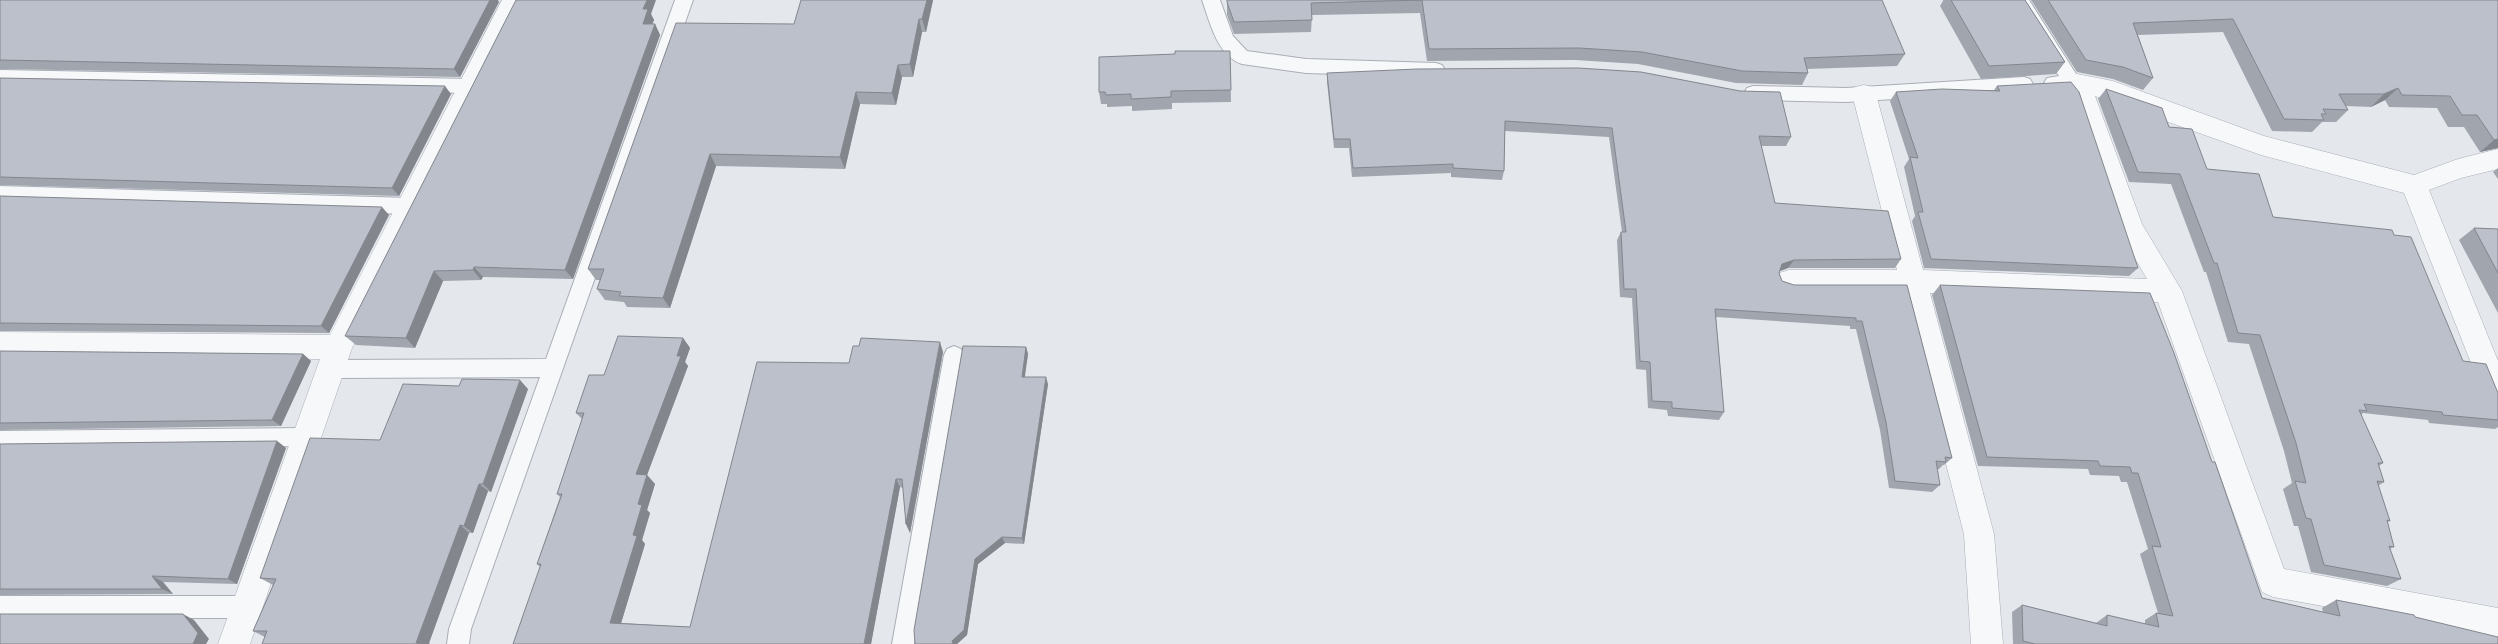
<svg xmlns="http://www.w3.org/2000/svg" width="2498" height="644" font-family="Manrope,sans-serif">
  <rect width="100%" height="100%" fill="#e4e7ec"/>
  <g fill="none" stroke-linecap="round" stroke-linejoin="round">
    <defs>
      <g id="lane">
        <polygon points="675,0 693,0 471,629 469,644 447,644 449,629 540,377 331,378 324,375 321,369 324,363 331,360 546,359"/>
        <path d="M1202,0H1220L1233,36L1247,51L1306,59L1436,63L1442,65L1445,70L1442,75L1436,77L1306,73L1242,64C1217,56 1210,22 1202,0Z"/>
        <polygon points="2011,0 2029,0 2078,77 2081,82 2078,87 2053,90 2047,88 2044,83 2047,78 2059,76"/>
        <polygon points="0,70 471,79 477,81 480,86 477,91 471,93 0,84"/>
        <polygon points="2024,77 2030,79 2033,84 2030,89 2024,91 1846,102 1753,100 1747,98 1744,93 1747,88 1753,86 1846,88"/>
        <polygon points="0,186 410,198 417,201 419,206 417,211 410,214 0,202"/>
        <polygon points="954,346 961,349 964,355 914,644 892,644 944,355 947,349"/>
        <polygon points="306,428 313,430 317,437 313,444 306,446 0,449 0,431"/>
        <polygon points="0,596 248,596 256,599 259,607 256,615 248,618 0,618"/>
      </g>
      <g id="street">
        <polygon points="502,0 526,0 352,348 250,644 218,644 320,359 0,356 0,332 330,335"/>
        <polygon points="2072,73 2113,81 2264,136 2414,175 2458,159 2498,149 2498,169 2461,178 2429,190 2498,361 2498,408 2488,405 2484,396 2404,193 2261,155 2095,96 2142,224 2182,291 2284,569 2498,608 2498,638 2273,597 2262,592 2158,302 1930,293 1994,534 2003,644 1971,644 1964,534 1902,292 1789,292 1779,289 1776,281 1779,273 1789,270 1897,270 1852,94 1855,87 1864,85 1873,87 1876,94 1923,270 2147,279 2117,227 2073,101 2060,82 2063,75"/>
      </g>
    </defs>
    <use href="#lane" stroke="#a9aeb7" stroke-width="2"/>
    <use href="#street" stroke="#a9aeb7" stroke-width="1"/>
    <use href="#lane" fill="#f7f8fa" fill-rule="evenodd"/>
    <use href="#street" fill="#f7f8fa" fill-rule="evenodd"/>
  </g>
  <g fill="#a1a5ae">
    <polygon points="0,0 499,2 460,77 0,69"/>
    <polygon points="933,0 926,32 922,32 913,77 902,77 896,105 860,104 845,169 716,166 670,308 627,307 624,302 605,300 597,289 600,280 596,280 588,269 794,24"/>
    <polygon points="1227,0 1856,0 1905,54 1897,66 1807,69 1808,73 1802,85 1736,83 1638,64 1575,60 1427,61 1420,13 1312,15 1311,32 1234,34 1227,15"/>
    <polygon points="1943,0 2025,0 2065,62 2056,74 1981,79 1940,6 1943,1"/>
    <polygon points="2031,0 2498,0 2498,148 2480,152 2464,127 2448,127 2437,108 2389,107 2385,100 2371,107 2346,106 2348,110 2336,122 2322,122 2312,132 2272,131 2223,32 2138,35 2153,78 2143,90 2113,79 2077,72"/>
    <polygon points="651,14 654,20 652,24 655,24 660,35 573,279 483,277 481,280 443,281 415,348 356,345 345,336"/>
    <polygon points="1230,51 1231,102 1172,103 1172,109 1132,111 1132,106 1107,107 1107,104 1101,104 1099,92"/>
    <polygon points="1327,73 1791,137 1786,146 1761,146 1775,203 1901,259 1895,268 1788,268 1780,271 1779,273 1782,281 1794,285 1907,285 1952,458 1944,465 1943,465 1939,469 1937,469 1940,485 1932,492 1889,488 1880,430 1856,329 1850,329 1850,326 1716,317 1724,412 1719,420 1668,416 1667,410 1648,408 1646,370 1636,369 1632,298 1620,297 1617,240 1621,232 1622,232 1609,137 1505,131 1504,171 1502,180 1451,177 1451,173 1352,177 1349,148 1334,148 1327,82"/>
    <polygon points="0,78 451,94 399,196 0,185"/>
    <polygon points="1997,86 2138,268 2129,276 1924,268 1912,221 1915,216 1904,167 1909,159 1890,101 1896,92 1994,90"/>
    <polygon points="2106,89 2169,127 2207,169 2273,217 2394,235 2463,361 2498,393 2498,427 2495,429 2429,423 2428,420 2363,413 2361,415 2383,463 2379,466 2384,482 2378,486 2390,521 2387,522 2394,547 2390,549 2401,579 2387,586 2311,572 2298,526 2294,526 2283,489 2292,483 2284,451 2249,344 2228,342 2206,272 2204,272 2171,184 2129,182 2098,99"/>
    <polygon points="2498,168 2498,179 2493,172"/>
    <polygon points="0,196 389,215 329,333 0,331"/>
    <polygon points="2474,228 2498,229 2498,313 2459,240"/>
    <polygon points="1940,285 2212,462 2262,598 2323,612 2322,608 2336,600 2415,617 2498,644 2013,644 2012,612 2022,605 2096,623 2107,615 2145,624 2145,620 2156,613 2158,613 2140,554 2148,549 2127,482 2121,482 2119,476 2090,475 2088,469 1978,466 1932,295"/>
    <polygon points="683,338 690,348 685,362 688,366 647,475 655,484 647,510 650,513 642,540 645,544 621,623 690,627 849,363 943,352 910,533 906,524 903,488 900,487 871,644 513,644 540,567 537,564 560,497 557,494 582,419 576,413 604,375"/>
    <polygon points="1026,347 1028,354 1024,377 1048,384 1024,544 1005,543 978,564 967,635 957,644 915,644"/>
    <polygon points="0,351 303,354 311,361 281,426 0,430"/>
    <polygon points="528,389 491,492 488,491 473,533 469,533 429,643 265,637 253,631 273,585 260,578 380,440"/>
    <polygon points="277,441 286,448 237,584 163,582 173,594 0,595 0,444"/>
  </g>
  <g fill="#83868d">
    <polygon points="490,0 498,0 499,2 460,77 454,69"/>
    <polygon points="647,0 656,0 651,14 654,20 648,35 643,24 643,9"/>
    <polygon points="927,0 933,0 926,32 922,19"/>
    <polygon points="919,19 922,32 913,77 910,64"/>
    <polygon points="655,24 660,35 573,279 565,270"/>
    <polygon points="898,65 902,77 896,105 892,93"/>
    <polygon points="445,86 451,94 399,196 392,188"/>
    <polygon points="2398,88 2385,100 2371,107 2384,94"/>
    <polygon points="856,92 860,104 845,169 840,157"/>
    <polygon points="2498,139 2498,148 2480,152 2494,140"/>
    <polygon points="710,154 716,166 670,308 663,298"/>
    <polygon points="382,207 389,215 329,333 321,326"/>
    <polygon points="1794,260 1788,268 1777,272 1782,264"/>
    <polygon points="474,267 483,277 481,280 473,270"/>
    <polygon points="434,271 443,281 415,348 406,338"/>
    <polygon points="683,338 690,348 685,362 688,366 644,483 636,474 677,356"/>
    <polygon points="940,342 943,352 910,533 906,524"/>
    <polygon points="1026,347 1028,354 1024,383 1022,377"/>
    <polygon points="303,354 311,361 281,426 272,420"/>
    <polygon points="1046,377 1048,384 1024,544 1022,538"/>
    <polygon points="520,380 528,389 491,492 483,484"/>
    <polygon points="277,441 286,448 237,584 228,579"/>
    <polygon points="647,475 655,484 647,510 650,513 642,540 645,544 619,630 610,623 633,535 638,504"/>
    <polygon points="896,479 900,487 871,644 864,644"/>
    <polygon points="479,484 488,491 473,533 464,526"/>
    <polygon points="460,525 469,533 429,643 430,644 418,644 416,643"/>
    <polygon points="1002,537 1005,543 978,564 967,635 957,644 953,644 952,641 975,559"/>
    <polygon points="152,576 163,582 173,594 162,589"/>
    <polygon points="183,614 194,620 209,639 206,644 193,644"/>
  </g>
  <g fill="#bbc0ca" stroke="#83868d">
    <polygon points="0,0 490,0 454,69 0,60"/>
    <polygon points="516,0 647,0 643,9 648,9 643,24 655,24 565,270 474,267 473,270 434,271 406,338 345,336"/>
    <polygon points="801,0 927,0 922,19 919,19 910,64 898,65 892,93 856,92 840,157 710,154 663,298 619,296 621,292 597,289 604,269 588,269 676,23 794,24"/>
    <polygon points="1227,0 1882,0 1905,54 1804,58 1808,73 1742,71 1642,52 1579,48 1429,49 1422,0 1311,3 1312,20 1234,22 1227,2"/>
    <polygon points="1951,0 2025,0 2065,62 1989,66"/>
    <polygon points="2048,0 2498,0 2498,139 2494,140 2477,115 2462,115 2450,96 2402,95 2398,88 2384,94 2339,94 2348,110 2323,109 2326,114 2321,114 2324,120 2284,119 2233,19 2133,23 2153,78 2123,67 2086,60"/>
    <polygon points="1175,51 1230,51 1231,90 1171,91 1171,97 1131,99 1131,94 1106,95 1105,92 1099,92 1099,57 1175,54"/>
    <polygon points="1578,68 1641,72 1740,91 1780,92 1791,137 1759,136 1775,203 1888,211 1901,259 1794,260 1782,264 1779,273 1782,281 1794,285 1907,285 1952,458 1945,457 1946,462 1936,461 1940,485 1895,481 1886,422 1862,321 1856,321 1856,318 1715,309 1724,412 1672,408 1672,402 1652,401 1650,362 1640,361 1636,289 1624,289 1621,232 1626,232 1612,128 1505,121 1504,171 1453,168 1453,164 1353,168 1350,139 1334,139 1327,73 1417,69"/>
    <polygon points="0,78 445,86 392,188 0,177"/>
    <polygon points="2071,82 2079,92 2138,268 1931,259 1918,212 1923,212 1910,157 1918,158 1896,92 1942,89 2000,91 1997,86"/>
    <polygon points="2106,89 2162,108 2169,127 2192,129 2207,169 2259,174 2273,217 2392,230 2394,235 2411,237 2463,361 2486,364 2498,393 2498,420 2443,415 2442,412 2364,404 2367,411 2359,410 2383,463 2378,463 2384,482 2377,481 2390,521 2387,520 2394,547 2389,546 2401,579 2324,565 2311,519 2306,518 2295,481 2306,483 2296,443 2260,335 2238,333 2217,263 2214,263 2180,174 2138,172"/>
    <polygon points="0,196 382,207 321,326 0,323"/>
    <polygon points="2474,228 2498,229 2498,273"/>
    <polygon points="1940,285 2150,293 2174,353 2212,462 2215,462 2262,598 2340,616 2336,600 2414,615 2415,617 2498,637 2498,644 2035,644 2023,641 2022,605 2107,626 2107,615 2159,627 2156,613 2173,616 2152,546 2161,547 2138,473 2132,473 2130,467 2100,466 2098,461 1987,457"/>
    <polygon points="618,336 683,338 677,356 681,356 636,474 647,475 638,504 642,505 633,535 637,536 610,623 690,627 757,362 849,363 853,346 859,346 861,338 940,342 906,524 902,479 896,479 864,644 513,644 541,564 537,564 562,494 557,494 584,413 576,413 589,375 604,375"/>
    <polygon points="963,346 1026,347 1022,377 1046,377 1022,538 1002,537 975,559 964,630 952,641 953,644 915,644 914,630"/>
    <polygon points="0,351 303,354 272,420 0,423"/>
    <polygon points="462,379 520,380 483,484 479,484 464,526 460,525 416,643 429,644 262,644 267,631 253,631 276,579 260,578 310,438 380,440 403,384 459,386"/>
    <polygon points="277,441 228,579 152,576 162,589 0,589 0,444"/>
    <polygon points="0,614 183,614 198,633 193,644 0,644"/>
  </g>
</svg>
